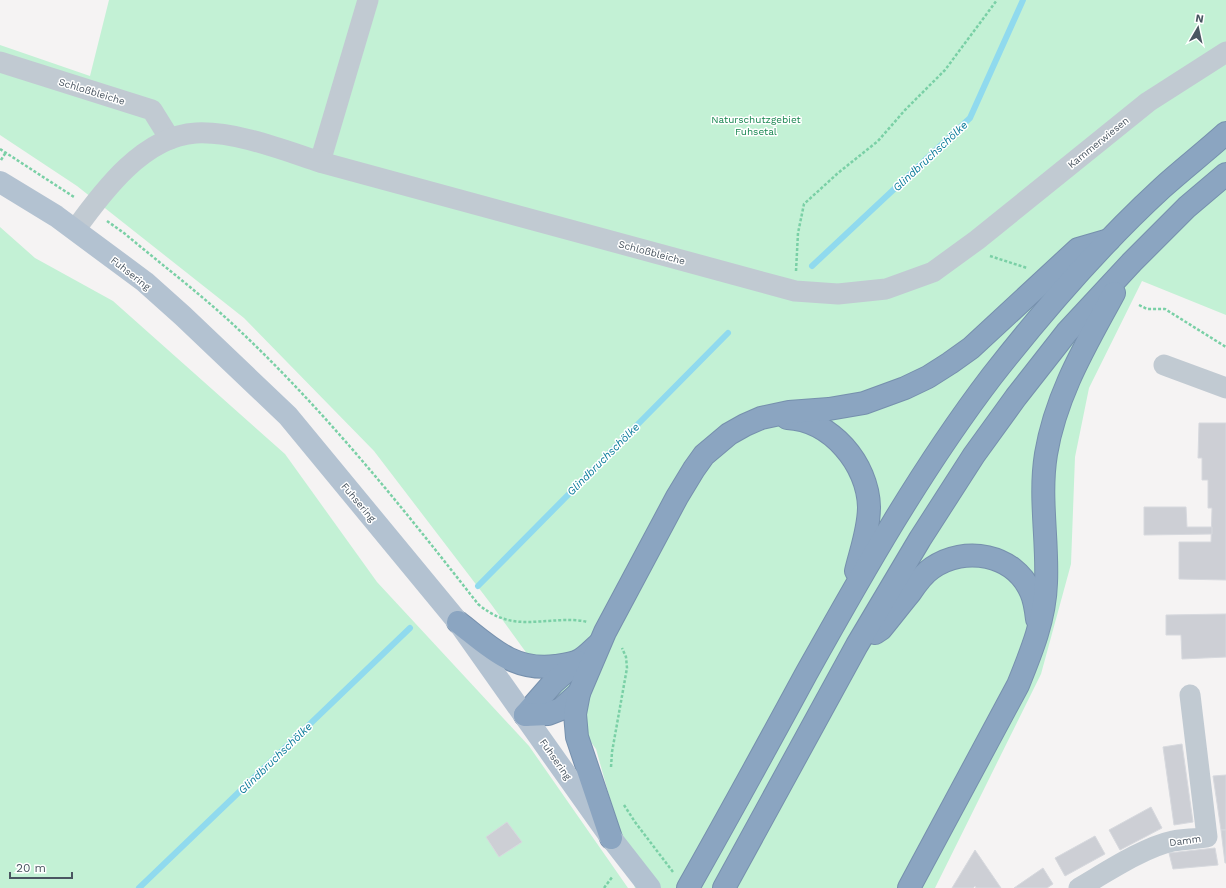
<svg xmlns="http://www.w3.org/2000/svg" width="1226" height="888" font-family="'Work Sans',sans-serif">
  <rect width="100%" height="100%" fill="#f5f3f3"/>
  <g fill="#c3f1d5">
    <polygon points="109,0 1226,0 1226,315 1142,281 1089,388 1075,457 1071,564 1041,674 935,888 635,888 596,749 491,604 374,451 244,318 77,186 0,135 0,45 90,76"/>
    <polygon points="0,227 35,258 113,301 285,454 377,582 529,746 628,888 0,888"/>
  </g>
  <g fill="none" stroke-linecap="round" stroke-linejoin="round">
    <g stroke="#90daee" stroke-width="6">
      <polyline points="812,266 970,118 1023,0"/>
      <polyline points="478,586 728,333"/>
      <polyline points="139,888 410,628"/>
    </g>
  </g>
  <g fill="#cdcfd5" stroke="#d7d9de">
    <polygon points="1199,423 1226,423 1226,580 1179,579 1179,542 1211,542 1212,508 1208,508 1208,480 1202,480 1202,458 1198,458"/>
    <polygon points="1144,507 1186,507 1187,527 1212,527 1212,534 1144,535"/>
    <polygon points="1226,614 1226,657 1182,659 1181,635 1166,635 1166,615"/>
    <polygon points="1182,744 1193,822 1174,825 1163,747"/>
    <polygon points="1226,775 1226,830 1221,830 1213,776"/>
    <polygon points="1151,807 1162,828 1120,850 1109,830"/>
    <polygon points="507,822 522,842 499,857 486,837"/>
    <polygon points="1221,830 1226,830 1226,863 1225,863"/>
    <polygon points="1095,836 1105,854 1065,876 1055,858"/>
    <polygon points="1215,848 1218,865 1173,869 1169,853"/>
    <polygon points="975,850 1001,888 976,888 975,886 973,888 952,888"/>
    <polygon points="1043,868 1053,884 1047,888 1014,888"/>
  </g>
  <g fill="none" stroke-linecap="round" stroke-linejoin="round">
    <defs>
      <g id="highway">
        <path d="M787,418C831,420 868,464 869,507C869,529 861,550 856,571"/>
        <path d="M458,622C489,646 513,672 556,666C563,665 573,664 580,660C587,656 593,649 599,644"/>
        <path d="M875,633L881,629C891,617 900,605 910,593C916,584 923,574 932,568C965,545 1014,554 1031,592C1035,601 1036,610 1037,619"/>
        <polyline points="525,715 553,683 577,662"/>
        <polyline points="525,715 548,714 561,709 579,693"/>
        <polyline points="611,838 577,737 575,714 579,693 605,632 677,497 694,469 704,455 729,434 745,425 761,418 789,412 829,409 864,403 905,388 928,377 950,363 971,348 1078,249 1109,240"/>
        <path d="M688,888C728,817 767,746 806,674C863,572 921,469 992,376C1043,311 1101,244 1162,188C1183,169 1205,152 1226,133"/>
        <polyline points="724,888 857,645 920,539 974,455 1016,397 1067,332 1132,262 1187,207 1226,174"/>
        <path d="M909,888L1018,685C1031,653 1045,619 1046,583C1048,540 1039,497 1046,454C1056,394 1086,345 1114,293"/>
      </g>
    </defs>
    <use href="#highway" stroke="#7690ad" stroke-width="24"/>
    <g stroke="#7ad0a6" stroke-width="2.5" stroke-dasharray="3 2" stroke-linecap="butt">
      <polyline points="0,149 74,197"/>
      <polyline points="1,160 6,152"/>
      <path d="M107,221L124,233C162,265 202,295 238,329C327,413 403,508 478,604C508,629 530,621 565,620C572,620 580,620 587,622"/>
      <polyline points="990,256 1027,268"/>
      <polyline points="796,271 798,233 804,204 838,173 878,141 905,110 945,70 997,0"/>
      <polyline points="1139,305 1147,309 1165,309 1226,347"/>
      <polyline points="611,767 612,752 627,668 626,657 622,648"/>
      <polyline points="624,805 635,822 673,872"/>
      <polyline points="604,888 613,876"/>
    </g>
    <g stroke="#c1cad2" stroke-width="21">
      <polyline points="0,62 152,110 170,139"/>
      <polyline points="320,162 368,0"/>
      <path d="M75,230C103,191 144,136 196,133C235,131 283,150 320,162L795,291L838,294L886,289L933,272L977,240L1148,102L1226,52"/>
      <polyline points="1164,365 1226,388"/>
      <path d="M1079,888C1105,873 1144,847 1173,841C1184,839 1195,839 1207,837L1190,695"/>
    </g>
    <polyline stroke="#b3c2d1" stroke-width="22" points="0,182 56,216 145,282 183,316 288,416 458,622 611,838 650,888"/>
    <use href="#highway" stroke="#8ba5c1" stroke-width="22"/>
  </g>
  <g text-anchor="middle" stroke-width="3" stroke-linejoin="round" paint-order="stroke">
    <g font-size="10" fill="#4a5661" stroke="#fff">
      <text transform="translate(92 91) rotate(17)" y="4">Schloßbleiche</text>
      <text transform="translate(1098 142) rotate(-39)" y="4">Kammerwiesen</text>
      <text transform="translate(652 252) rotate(15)" y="4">Schloßbleiche</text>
      <text transform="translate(131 273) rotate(38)" y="4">Fuhsering</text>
      <text transform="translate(359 502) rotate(50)" y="4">Fuhsering</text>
      <text transform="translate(556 759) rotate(55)" y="4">Fuhsering</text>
      <text transform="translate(1185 840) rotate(-8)" y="4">Damm</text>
    </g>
    <g font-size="10" fill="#17864f" stroke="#fff">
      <text x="756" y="123">Naturschutzgebiet<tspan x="756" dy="12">Fuhsetal</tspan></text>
    </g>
    <g font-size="11" font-style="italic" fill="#0c7c9b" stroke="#fff">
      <text transform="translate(930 156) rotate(-43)" y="4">Glindbruchschölke</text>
      <text transform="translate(603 459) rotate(-45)" y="4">Glindbruchschölke</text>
      <text transform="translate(275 758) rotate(-44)" y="4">Glindbruchschölke</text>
    </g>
  </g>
  <g transform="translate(1198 28) rotate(9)" stroke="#ffffff" stroke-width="3" paint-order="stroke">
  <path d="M0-3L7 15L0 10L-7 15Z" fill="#4a5661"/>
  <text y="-6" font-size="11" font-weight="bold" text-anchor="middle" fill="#4a5661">N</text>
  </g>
  <path d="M10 872v6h62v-6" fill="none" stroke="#4a5661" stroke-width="2"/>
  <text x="16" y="872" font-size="12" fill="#4a5661" stroke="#ffffff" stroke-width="3" paint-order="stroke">20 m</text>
</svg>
